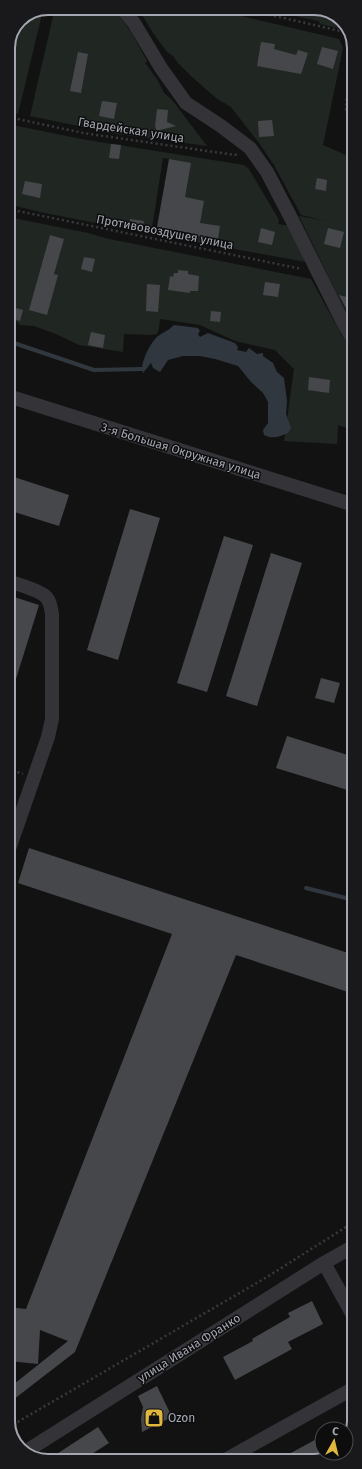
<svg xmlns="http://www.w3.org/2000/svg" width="362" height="1469" font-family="'Fira Sans',sans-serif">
  <rect width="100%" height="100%" fill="#121213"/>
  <g fill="#202722">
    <polygon points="55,8 114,8 131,32 147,61 145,63 157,79 164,93 172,100 207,146 117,134 30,116"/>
    <polygon points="138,8 201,8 229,13 339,39 343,48 323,145 353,158 353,324 336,292 299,216 326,221 301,215 274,165 259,143 231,107 216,98 191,76 178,63 173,56 167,52 153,33"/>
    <polygon points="258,8 319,8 340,18 346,30 320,24 319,21"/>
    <polygon points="43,10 18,114 8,112 8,48 20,20"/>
    <polygon points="8,124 81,139 244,165 249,169 279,220 278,224 291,226 306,262 185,240 189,220 169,159 163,158 151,234 40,212 8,204"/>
    <polygon points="8,217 88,233 109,239 311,279 341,334 353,351 353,430 338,425 337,444 284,441 294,369 275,350 235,341 200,325 160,319 159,328 157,334 151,335 124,334 123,352 79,345 56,334 34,326 20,325 16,321 8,319"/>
  </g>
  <path fill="#30373e" d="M174,325L198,328L200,331L198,334L200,337L208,333L235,343L238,347L237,350L246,352L249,348L257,354L263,353V356L273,363L277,372L284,378L287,401L286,414L291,428L288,433C280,436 273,440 264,435L263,430L268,423V402L263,393L251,382L238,366L215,359L200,356H183L168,360L160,372L153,368L151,363L143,373C139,364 151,342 158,336C160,334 164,333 166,331C169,330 171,327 174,325Z"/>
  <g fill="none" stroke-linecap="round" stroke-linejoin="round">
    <g stroke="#30373e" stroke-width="4">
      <polyline points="8,341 94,370 142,369"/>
      <polyline points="306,888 354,900"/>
    </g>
  </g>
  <g fill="#46474b">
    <polygon points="261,42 275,44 274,49 296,55 298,50 308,53 301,74 257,66"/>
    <polygon points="322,47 338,51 333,69 317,64"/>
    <polygon points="78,52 88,54 81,93 70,91"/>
    <polygon points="102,101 117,103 114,119 99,116"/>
    <polygon points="157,109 168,110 167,122 176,126 156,131 156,128 155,127"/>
    <polygon points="272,120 274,136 259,137 258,121"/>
    <polygon points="111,144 121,145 119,159 109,158"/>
    <polygon points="169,159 191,163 185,197 204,201 200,223 220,226 218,239 196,236 196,234 157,227"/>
    <polygon points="317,178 327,180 326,191 315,189"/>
    <polygon points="25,181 42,184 40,198 22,194"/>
    <polygon points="130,219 144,221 142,231 129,228"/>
    <polygon points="261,228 275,232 272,245 258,242"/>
    <polygon points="328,228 344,232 340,248 324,244"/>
    <polygon points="50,235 64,239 54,274 58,275 47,315 29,310"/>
    <polygon points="84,257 95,259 92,272 81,269"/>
    <polygon points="178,270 188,271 188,274 199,276 198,291 190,291 190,293 168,290 170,276 173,277 174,273 178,273"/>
    <polygon points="265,282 280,284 278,297 263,295"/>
    <polygon points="147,284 160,285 158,312 146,311"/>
    <polygon points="339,295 351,298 353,301 353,321"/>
    <polygon points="12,307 23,310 20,321 8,317"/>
    <polygon points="211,311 221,312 220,322 210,321"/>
    <polygon points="91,332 105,335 103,348 88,345"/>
    <polygon points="309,377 330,380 329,393 308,390"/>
    <polygon points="8,475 69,495 59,526 8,510"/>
    <polygon points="130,509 160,518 118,660 87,650"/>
    <polygon points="224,536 253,545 207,692 177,683"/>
    <polygon points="271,553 302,563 257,706 226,696"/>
    <polygon points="8,595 39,605 11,695 8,694"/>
    <polygon points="321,678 340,683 334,703 315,698"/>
    <polygon points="287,736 354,757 354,792 276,768"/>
    <polygon points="29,848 354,955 354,994 236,955 75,1352 9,1403 9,1388 68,1341 40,1330 38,1364 9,1361 9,1307 26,1309 172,934 18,883"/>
    <polygon points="312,1301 323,1324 288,1342 292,1349 235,1380 223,1357 253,1341 252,1339 290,1317 288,1313"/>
    <polygon points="157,1386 172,1417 142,1432 141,1419 143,1407 138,1396"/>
    <polygon points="98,1427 109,1443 81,1461 46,1461"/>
    <polygon points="322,1436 322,1457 316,1460 278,1460"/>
  </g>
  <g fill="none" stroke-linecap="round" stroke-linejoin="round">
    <g stroke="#393a3f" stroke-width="2.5" stroke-dasharray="2 3" stroke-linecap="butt">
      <polyline points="240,8 349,33"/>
      <polyline points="353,49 348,79 346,112 353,127"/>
      <polyline points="8,117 83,133 235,155 237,154"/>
      <polyline points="8,209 302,269"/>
      <polyline points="8,769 23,774"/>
      <polyline points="9,1427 267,1277 354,1222"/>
    </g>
    <g stroke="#333338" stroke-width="14">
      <polyline points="122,8 134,23 161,68 186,103 221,126 250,148 267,172 292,220 345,326 353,339"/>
      <polyline points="8,396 354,505"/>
      <path d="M8,581C17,584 39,590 45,596C50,600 51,608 52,614V719L48,737L8,852"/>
      <polyline points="324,1263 354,1317"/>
      <polyline points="25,1452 324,1263 354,1246"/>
      <polyline points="225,1460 354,1388"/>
    </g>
  </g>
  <defs>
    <symbol id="shop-square" viewBox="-11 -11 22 22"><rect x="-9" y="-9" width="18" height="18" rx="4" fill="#dfb83d" stroke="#0d0d0e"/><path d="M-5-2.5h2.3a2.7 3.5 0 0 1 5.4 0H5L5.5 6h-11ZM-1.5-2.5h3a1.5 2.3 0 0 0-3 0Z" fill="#111"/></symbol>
  </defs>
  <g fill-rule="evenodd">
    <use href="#shop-square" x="143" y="1407" width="22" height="22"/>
  </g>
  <g text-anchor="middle" stroke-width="3" stroke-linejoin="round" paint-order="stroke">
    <g font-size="12" fill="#a4a7b2" stroke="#0d0d0e">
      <text transform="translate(131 130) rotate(9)" y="4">Гвардейская улица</text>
      <text transform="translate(165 232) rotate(11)" y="4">Противовоздушея улица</text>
      <text transform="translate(181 451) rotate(17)" y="4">3-я Большая Окружная улица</text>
      <text transform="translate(189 1348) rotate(-32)" y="4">улица Ивана Франко</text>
    </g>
    <g font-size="12" fill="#a4a7b2" stroke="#0d0d0e" text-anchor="start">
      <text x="168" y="1422">Ozon</text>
    </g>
  </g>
  <path d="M0 0H362V1469H0ZM48 15H314A33 33 0 0 1 347 48V1421A33 33 0 0 1 314 1454H48A33 33 0 0 1 15 1421V48A33 33 0 0 1 48 15Z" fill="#19191b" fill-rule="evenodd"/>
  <path fill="none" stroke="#a4a7b2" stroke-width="2" d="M48 15H314A33 33 0 0 1 347 48V1421A33 33 0 0 1 314 1454H48A33 33 0 0 1 15 1421V48A33 33 0 0 1 48 15Z"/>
  <g transform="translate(334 1441) rotate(8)"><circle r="19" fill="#0d0d0e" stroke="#494b50"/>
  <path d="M0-3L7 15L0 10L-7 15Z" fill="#dfb83d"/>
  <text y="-6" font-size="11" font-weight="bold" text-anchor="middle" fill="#a4a7b2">С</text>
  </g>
</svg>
